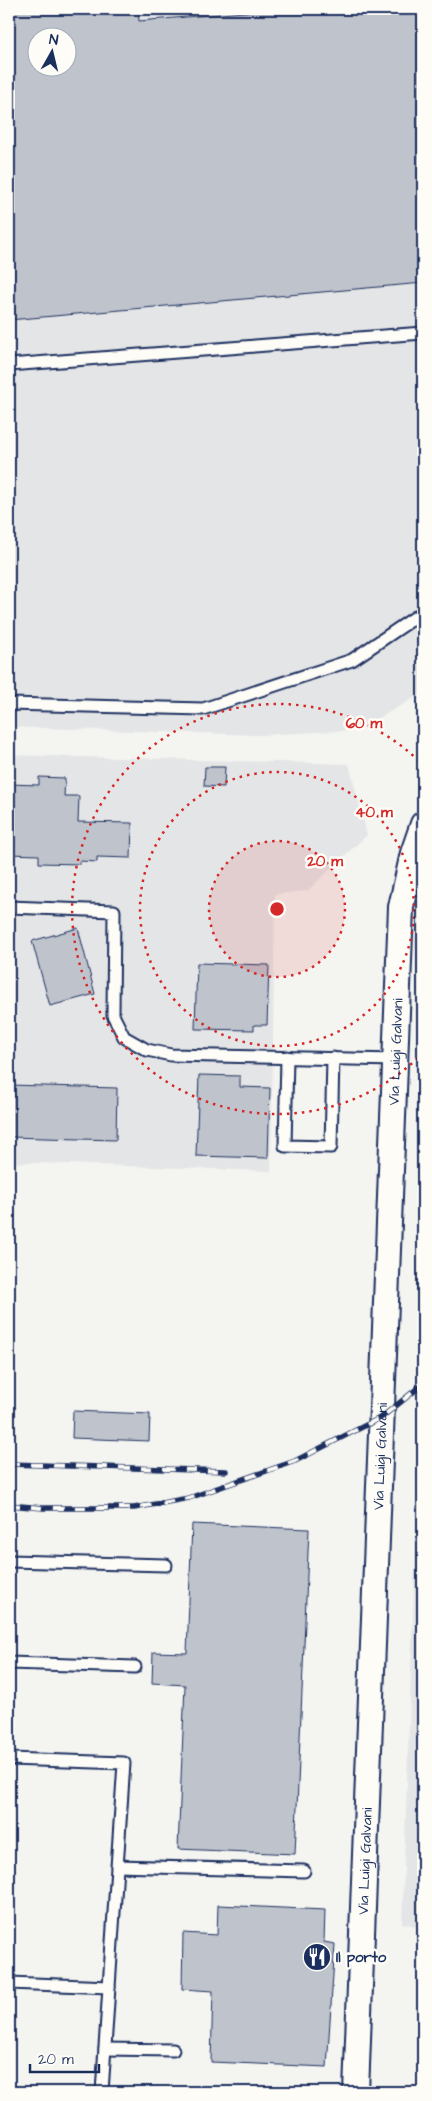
<svg xmlns="http://www.w3.org/2000/svg" width="432" height="2101" font-family="'Architects Daughter',sans-serif">
  <rect width="100%" height="100%" fill="#f4f4f1"/>
  <filter id="ink" filterUnits="userSpaceOnUse"><feTurbulence type="fractalNoise" baseFrequency=".02" numOctaves="2"/><feDisplacementMap in="SourceGraphic" scale="10" xChannelSelector="R" yChannelSelector="G"/><feConvolveMatrix kernelMatrix="1 2 1 2 8 2 1 2 1" color-interpolation-filters="sRGB"/></filter>
  <g filter="url(#ink)">
    <g fill="#e4e5e6" fill-rule="evenodd">
      <path d="M9,9H423V693L358,730L259,735L9,727ZM38,38H68V68H38Z"/>
      <polygon points="9,755 349,764 367,835 307,891 275,894 271,1171 9,1162"/>
      <polygon points="423,1335 423,1928 402,1923"/>
    </g>
    <g fill="#bfc3cc" stroke="#1b2f5e" fill-rule="evenodd">
      <path d="M9,9H138L139,21L280,9H423V283L9,320ZM38,38H68V68H38Z"/>
      <polygon points="205,767 225,767 224,787 204,786"/>
      <polygon points="39,777 65,778 64,796 79,796 78,822 132,823 131,858 97,857 97,862 80,861 80,864 39,863 39,855 9,854 9,784 39,785"/>
      <polygon points="78,928 95,994 50,1006 32,941"/>
      <polygon points="197,963 269,965 267,1025 254,1025 254,1030 195,1029"/>
      <polygon points="199,1075 240,1076 240,1087 270,1088 268,1158 196,1156"/>
      <polygon points="9,1085 117,1088 116,1140 9,1137"/>
      <polygon points="73,1411 150,1414 149,1441 72,1438"/>
      <polygon points="192,1524 309,1529 295,1854 178,1849 185,1685 152,1683 153,1652 187,1653"/>
      <polygon points="218,1905 325,1910 324,1942 335,1944 327,2067 211,2062 213,1991 182,1989 183,1933 217,1935"/>
    </g>
    <g fill="none" stroke-linecap="round" stroke-linejoin="round">
      <defs>
        <g id="lane">
          <polyline points="9,365 423,333"/>
          <polyline points="9,704 203,709 352,660 423,612"/>
          <polyline points="9,907 114,911 113,1015 124,1037 147,1050 171,1055 396,1060"/>
          <polyline points="287,1057 285,1146 331,1147 333,1058"/>
          <polyline points="9,1561 166,1565"/>
          <polyline points="9,1663 135,1667"/>
          <polyline points="9,1759 124,1763 109,1987 9,1983"/>
          <polyline points="117,1866 304,1871"/>
          <polyline points="105,2049 173,2050"/>
          <polyline points="102,2092 109,1987"/>
        </g>
        <g id="street">
          <path id="s1" d="M356,2092L401,907L413,853L423,824"/>
        </g>
      </defs>
      <use href="#lane" stroke="#1b2f5e" stroke-width="15"/>
      <use href="#street" stroke="#1b2f5e" stroke-width="28"/>
      <use href="#lane" stroke="#fdfcf7" stroke-width="11"/>
      <use href="#street" stroke="#fdfcf7" stroke-width="24"/>
      <defs>
        <g id="rail">
          <polyline points="9,1464 226,1471"/>
          <polyline points="9,1505 43,1508 134,1508 189,1498 295,1461 382,1417 423,1384"/>
        </g>
      </defs>
      <use href="#rail" stroke="#1b2f5e" stroke-width="5.5"/>
      <use href="#rail" stroke="#fdfcf7" stroke-width="4" stroke-dasharray="11" stroke-linecap="butt"/>
    </g>
  </g>
  <circle cx="277" cy="909" r="68" fill="#d62828" fill-opacity=".12"/>
  <g fill="none" stroke="#d62828" stroke-width="2.5" stroke-dasharray="2.5 5">
    <circle cx="277" cy="909" r="68"/>
    <circle cx="277" cy="909" r="137"/>
    <path d="M423 1053A205 205 0 1 1 423 765"/>
  </g>
  <defs>
    <symbol id="restaurant-disc" viewBox="-11 -11 22 22"><circle r="9.5" fill="#1b2f5e" stroke="#fdfcf7"/><path d="M-5-6h1v4h1v-4h1v4h1v-4h1v5L-1.5 .5V6h-2V.5L-5-1ZM5-6V6H3V1.5H1.5Q1.5-4 5-6Z" fill="#fff"/></symbol>
  </defs>
  <g fill-rule="evenodd">
    <use href="#restaurant-disc" x="301" y="1941" width="32" height="32"/>
  </g>
  <g text-anchor="middle" stroke-width="5" stroke-linejoin="round" paint-order="stroke">
    <g font-size="15" fill="#1b2f5e" stroke="#fdfcf7">
      <text dy="5" stroke="none"><textPath href="#s1" startOffset="1041">Via Luigi Galvani</textPath></text>
      <text dy="5" stroke="none"><textPath href="#s1" startOffset="636">Via Luigi Galvani</textPath></text>
      <text dy="5" stroke="none"><textPath href="#s1" startOffset="231">Via Luigi Galvani</textPath></text>
    </g>
    <g font-size="15" font-weight="bold" fill="#1b2f5e" stroke="#fdfcf7" text-anchor="start">
      <text x="336" y="1962">Il porto</text>
    </g>
  </g>
  <circle cx="277" cy="909" r="8" fill="#d62828" stroke="#fdfcf7" stroke-width="2.5"/>
  <g font-size="15" text-anchor="middle" font-weight="bold" fill="#d62828" stroke="#fdfcf7" stroke-width="5" stroke-linejoin="round" paint-order="stroke">
    <text x="364" y="728">60 m</text>
    <text x="374" y="817">40 m</text>
    <text x="325" y="866">20 m</text>
  </g>
  <rect width="432" height="2101" fill="none" stroke="#fdfcf7" stroke-width="30"/>
  <rect x="15" y="15" width="402" height="2071" fill="none" stroke="#1b2f5e" stroke-width="2" filter="url(#ink)"/>
  <g transform="translate(52 52) rotate(8)"><circle r="24" fill="#fdfcf7" stroke="#a3aaba"/>
  <path d="M0-4L9 19L0 12L-9 19Z" fill="#1b2f5e"/>
  <text y="-8" font-size="14" font-weight="bold" text-anchor="middle" fill="#1b2f5e">N</text>
  </g>
  <path d="M30 2064v8h69v-8" fill="none" stroke="#1b2f5e" stroke-width="2.5"/>
  <text x="38" y="2064" font-size="15" fill="#1b2f5e" stroke="#fdfcf7" stroke-width="4" paint-order="stroke">20 m</text>
</svg>
